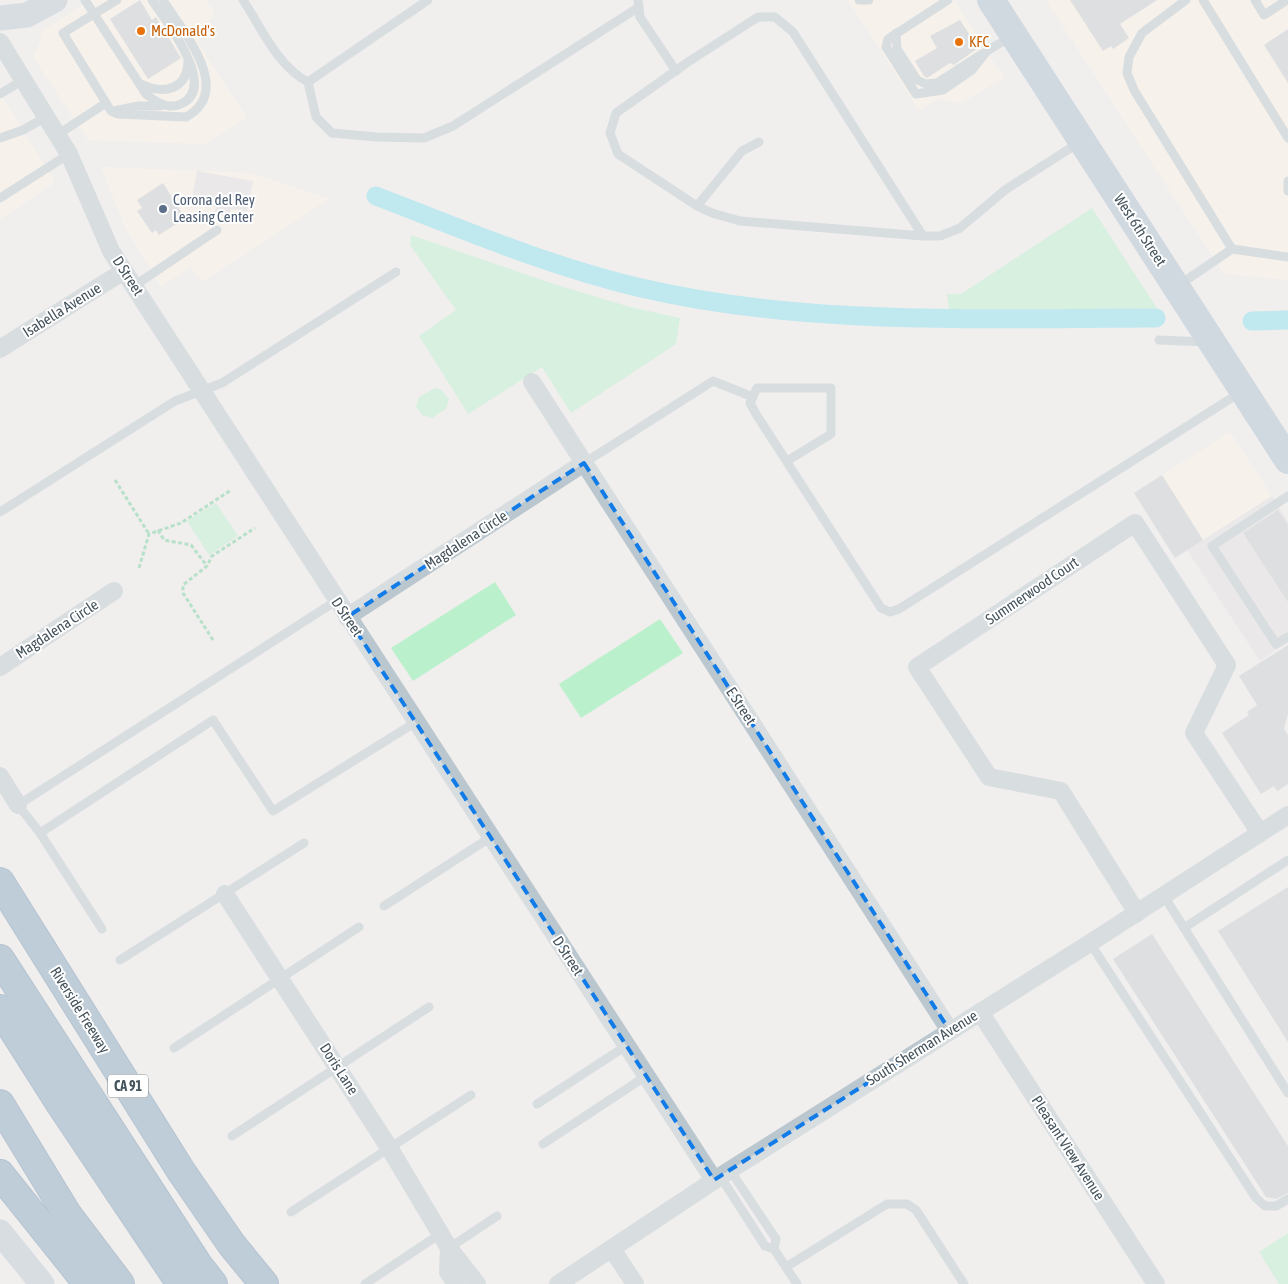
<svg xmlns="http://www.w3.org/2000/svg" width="1288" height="1284" font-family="'Asap Condensed',sans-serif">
  <rect width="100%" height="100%" fill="#f1eeee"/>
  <g fill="#fdf5e6">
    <polygon points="91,0 206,0 214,12 204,32 205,34 197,41 247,118 204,144 88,140 33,57 42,38 39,33"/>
    <polygon points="848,0 954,0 1004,78 961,103 937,99 919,110"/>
    <polygon points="1046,0 1288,0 1288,280 1224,274"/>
    <polygon points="0,93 55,182 0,220"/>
    <polygon points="101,167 251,173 329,199 202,282 191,267 161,287 125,227"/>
    <polygon points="1230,432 1272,496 1175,558 1134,493"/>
  </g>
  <g fill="#e2dfe0">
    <polygon points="197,171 253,181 247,212 231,209 229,217 214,214 216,207 191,202"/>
    <polygon points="1272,496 1288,522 1288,642 1260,661 1187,550"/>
  </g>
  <g fill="#baf1cc">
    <polygon points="1092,208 1160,313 949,310 947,294 961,294"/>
    <polygon points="411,235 554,284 630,307 680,318 676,344 571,413 542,367 468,414 419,336 456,310 410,245"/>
    <polygon points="435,388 442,390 449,400 446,409 432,418 422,415 416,406 419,397"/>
    <polygon points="216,503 238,536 209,555 187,521"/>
    <polygon points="495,582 516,615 413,681 391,648"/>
    <polygon points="660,619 683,653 581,718 559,684"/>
    <polygon points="1288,1233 1288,1284 1279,1284 1259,1252"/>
  </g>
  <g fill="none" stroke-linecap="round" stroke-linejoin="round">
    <g stroke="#85e0ef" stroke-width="19">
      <path d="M376,196C462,229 548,266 637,287C806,327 984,318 1156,318"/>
      <polyline points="1252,321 1288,320"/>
    </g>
  </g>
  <g fill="#c8ccd1">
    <polygon points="140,0 152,20 156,17 181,58 148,79 110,19"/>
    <polygon points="1070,0 1157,0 1120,24 1129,38 1113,49 1111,46 1103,51"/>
    <polygon points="960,20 978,48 954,65 950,63 927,78 924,76 915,61 937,48 930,36"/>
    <polygon points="1288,29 1288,83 1264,45"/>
    <polygon points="163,183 185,218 159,235 156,230 152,233 137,211 142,208 137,200"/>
    <polygon points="1162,475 1203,540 1175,558 1134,493"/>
    <polygon points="1278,510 1288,525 1288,602 1243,533"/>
    <polygon points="1288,645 1288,714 1284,729 1288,735 1288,784 1277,791 1274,786 1261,794 1222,733 1249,715 1247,712 1257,705 1239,676"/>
    <polygon points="1288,887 1288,1042 1218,931"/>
    <polygon points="1152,934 1288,1146 1288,1193 1276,1199 1266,1197 1113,959"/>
  </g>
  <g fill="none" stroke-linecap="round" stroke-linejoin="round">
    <defs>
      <g id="motorway">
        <polyline points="0,882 181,1171 232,1245 264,1284"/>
        <polyline points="0,959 198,1265 213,1284"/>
        <polyline points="0,1009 61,1105 181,1284"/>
        <polyline points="0,1104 67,1214 120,1284"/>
        <polyline points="0,1174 88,1284"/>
      </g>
    </defs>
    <use href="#motorway" stroke="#6e8fab" stroke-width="30"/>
    <g stroke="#71d09b" stroke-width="3" stroke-dasharray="4 2.5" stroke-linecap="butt">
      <polyline points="115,480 149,534"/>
      <polyline points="158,530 164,540 191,545 207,566"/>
      <polyline points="139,568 149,534 181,523 231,490"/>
      <polyline points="213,640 183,593 183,585 207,566 212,556 255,528"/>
    </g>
    <g stroke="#bbc7ce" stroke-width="9">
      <path d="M85,0L146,94C156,102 168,110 181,104C219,87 165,20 152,0"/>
      <path d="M117,0L63,33L111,111L118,114L186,117C235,90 182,31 163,0"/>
      <path d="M243,0C261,27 278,67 308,82L428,0"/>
      <polyline points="638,0 640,17 676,71"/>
      <polyline points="859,0 869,0"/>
      <polyline points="948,0 888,39 886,47 916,94 943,90 972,70 987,51 1012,36"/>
      <polyline points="1186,0 1142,33 1129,57 1127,73 1134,90 1232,249"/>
      <polyline points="1203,0 1288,138"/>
      <polyline points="1255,0 1264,15 1287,0"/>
      <polyline points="896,33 897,49 917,80 926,84 937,83 982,54"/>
      <polyline points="308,82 316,117 332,133 376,137 424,138 453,126 639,7"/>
      <path d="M141,84C164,95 187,90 188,61"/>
      <polyline points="0,94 23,80"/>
      <polyline points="114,111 138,106 160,106"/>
      <polyline points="57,135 106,103"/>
      <polyline points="0,138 23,130 46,117"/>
      <polyline points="1288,181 1288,191"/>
      <polyline points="0,198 69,154"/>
      <polyline points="697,206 742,151 759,142"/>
      <polyline points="923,236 793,32 775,17 758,17 688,62 616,113 610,133 618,154 697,206 712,213 740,221 923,236 940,236 960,228 1005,190 1080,142"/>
      <polyline points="1179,285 1232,249 1288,257"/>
      <polyline points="134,286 217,230"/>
      <polyline points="1159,340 1206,342"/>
      <polyline points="787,461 831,434 831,388 757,388 750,403 756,414 881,608 890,612 899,609 1241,392"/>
      <polyline points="584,463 713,381 753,397"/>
      <polyline points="1288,496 1212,546 1276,644 1288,637"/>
      <polyline points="0,512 175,401 222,383 396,272"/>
      <polyline points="40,833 213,720 273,811 416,722"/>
      <polyline points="1164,896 1288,1093"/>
      <polyline points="384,906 491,837"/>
      <polyline points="1184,928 1288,860"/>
      <polyline points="102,929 40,833 18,805 336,601"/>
      <polyline points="1090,943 1256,1198 1265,1206 1276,1206 1288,1199"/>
      <polyline points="120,960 304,843"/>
      <polyline points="174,1048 359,927"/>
      <polyline points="537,1104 626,1046"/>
      <polyline points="232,1136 429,1007"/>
      <polyline points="543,1144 646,1076"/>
      <polyline points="730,1170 776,1239 774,1249"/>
      <polyline points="720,1176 765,1246 774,1249 797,1284"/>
      <polyline points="291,1212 471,1095"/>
      <polyline points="449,1248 497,1216"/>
      <polyline points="786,1267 887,1204 907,1204 916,1210 964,1284"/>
      <polyline points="365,1284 440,1234"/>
    </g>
    <g stroke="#bbc7ce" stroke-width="18">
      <polyline points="0,42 69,154 111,251 714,1180"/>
      <polyline points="0,349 124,271"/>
      <polyline points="532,382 950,1031"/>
      <polyline points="347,617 584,463"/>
      <polyline points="0,667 114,591"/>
      <polyline points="0,776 18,805"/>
      <polyline points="225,894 390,1149 449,1248 477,1284"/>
      <polyline points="1137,913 1061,791 989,777 917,667 1135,523 1227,665 1194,733 1260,833"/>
      <polyline points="980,1012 1156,1284"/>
      <polyline points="449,1248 448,1272 456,1284"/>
      <polyline points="612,1249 635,1284"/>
      <polyline points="558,1284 730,1170 1090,943 1288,815"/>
    </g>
    <g stroke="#bbc8d3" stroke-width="25">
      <polyline points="0,18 27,15 55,0"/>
      <polyline points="0,1232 42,1284"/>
    </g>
    <polyline stroke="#acbfce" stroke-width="28" points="991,0 1288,460"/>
    <use href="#motorway" stroke="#83a4bf" stroke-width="28"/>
  </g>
  <path d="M0 0H1288V1284H0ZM584,463L950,1031L714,1180L347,617Z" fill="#f1eeee" fill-opacity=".55" fill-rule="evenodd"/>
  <path fill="none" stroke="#117ce7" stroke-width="4" stroke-dasharray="10 6" stroke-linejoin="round" d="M584,463L950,1031L714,1180L347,617Z"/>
  <g fill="#e8710a" stroke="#fff" stroke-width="2">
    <circle cx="141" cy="31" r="5"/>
    <circle cx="959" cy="42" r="5"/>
  </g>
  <circle fill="#5c6f8a" stroke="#fff" stroke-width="2" cx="163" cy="209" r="5"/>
  <g text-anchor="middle" stroke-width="4" stroke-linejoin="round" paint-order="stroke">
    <rect fill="#fff" stroke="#7d878d" stroke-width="1" x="108" y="1074.5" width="40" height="23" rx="4"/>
    <g font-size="14" font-weight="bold" fill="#45535c">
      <text x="128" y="1091">CA 91</text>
    </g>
    <g font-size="15" fill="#c56008" stroke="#fff" text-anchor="start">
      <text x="151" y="36">McDonald's</text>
      <text x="969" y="47">KFC</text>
    </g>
    <g font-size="15" fill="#4e5e75" stroke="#fff" text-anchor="start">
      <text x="173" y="205">Corona del Rey<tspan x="173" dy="17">Leasing Center</tspan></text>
    </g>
    <g font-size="15" fill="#45535c" stroke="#fff">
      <text transform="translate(1140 230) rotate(57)" y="5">West 6th Street</text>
      <text transform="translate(128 276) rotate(57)" y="5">D Street</text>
      <text transform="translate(62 310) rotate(-32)" y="5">Isabella Avenue</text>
      <text transform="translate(466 540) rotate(-33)" y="5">Magdalena Circle</text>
      <text transform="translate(1032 591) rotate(-34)" y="5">Summerwood Court</text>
      <text transform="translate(347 617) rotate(56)" y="5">D Street</text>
      <text transform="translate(57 629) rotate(-33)" y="5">Magdalena Circle</text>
      <text transform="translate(741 706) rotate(57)" y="5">E Street</text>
      <text transform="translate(568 956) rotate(57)" y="5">D Street</text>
      <text transform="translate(80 1010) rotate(58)" y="5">Riverside Freeway</text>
      <text transform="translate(922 1048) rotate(-32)" y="5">South Sherman Avenue</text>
      <text transform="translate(339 1069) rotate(57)" y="5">Doris Lane</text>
      <text transform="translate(1068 1148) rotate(57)" y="5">Pleasant View Avenue</text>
    </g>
  </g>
</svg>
